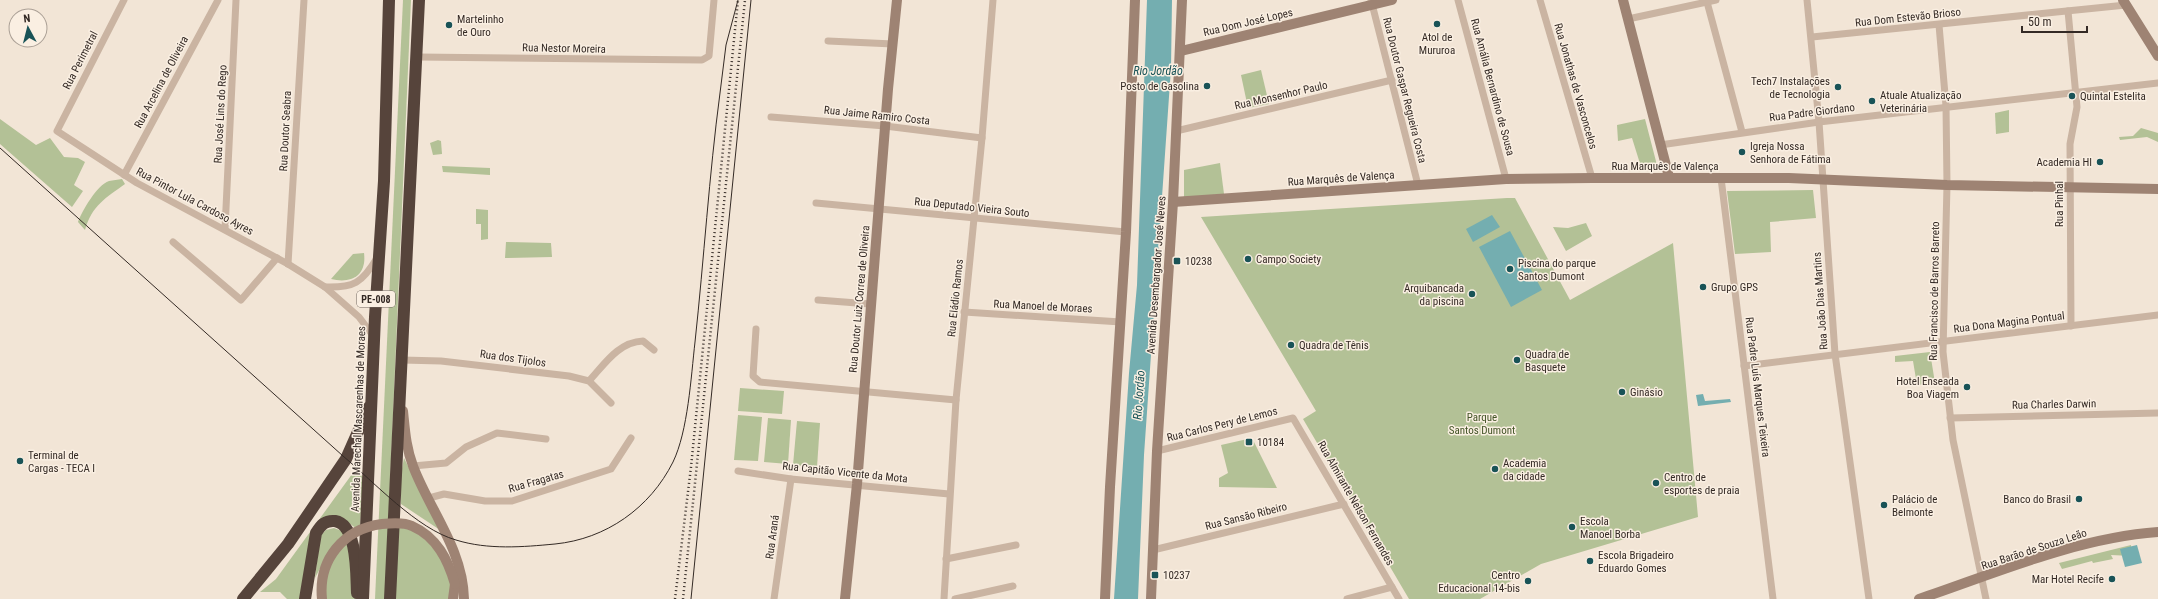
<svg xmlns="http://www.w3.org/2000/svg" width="2158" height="599" font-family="'Roboto Condensed',sans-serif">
  <rect width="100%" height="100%" fill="#f2e5d6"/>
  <g fill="#b3c196">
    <polygon points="403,0 411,0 385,599 375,599"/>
    <polygon points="1261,70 1269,104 1248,108 1241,75"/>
    <polygon points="2009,110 2009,132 1996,134 1995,113"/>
    <polygon points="0,119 36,145 50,138 64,157 78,158 85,162 74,185 83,191 72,207 0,144"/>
    <polygon points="1645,119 1658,169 1642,170 1632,138 1618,141 1617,125"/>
    <polygon points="2141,128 2158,133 2158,142 2147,137 2120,140 2119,137 2133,136"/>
    <polygon points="438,140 441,141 442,154 433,155 430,143"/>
    <polygon points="1220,163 1224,194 1184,198 1184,170"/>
    <polygon points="442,166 490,168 490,175 443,172"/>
    <path d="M122,179L125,184C106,198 92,205 85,230L78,222C82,211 97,185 109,181C113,180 118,180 122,179Z"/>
    <polygon points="1813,190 1816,218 1770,222 1771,252 1735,254 1727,191"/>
    <polygon points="1507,198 1515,198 1570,300 1673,243 1698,517 1541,564 1480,599 1409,599 1303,419 1316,411 1201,217"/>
    <polygon points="476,209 488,210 488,239 481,240 481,224 476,224"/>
    <polygon points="1586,223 1592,236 1566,251 1553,227 1568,228"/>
    <polygon points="506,242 551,243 552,257 505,258"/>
    <path d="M364,253C367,276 351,284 331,279L353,254Z"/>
    <polygon points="1930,352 1935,383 1917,385 1913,361 1895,362 1895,356"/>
    <polygon points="740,388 784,391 782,414 738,411"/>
    <polygon points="738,415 762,417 758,461 734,460"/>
    <polygon points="768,418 791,420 788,464 764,462"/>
    <polygon points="797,421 820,423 817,467 793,465"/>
    <polygon points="1252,438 1277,488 1219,487 1219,478 1228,473 1221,445"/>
    <polygon points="404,458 440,530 401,504 401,474"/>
    <polygon points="355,470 363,477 360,527 357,529 349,523 317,525 304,599 287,599 280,592 260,592 276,579"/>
    <polygon points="396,525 411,528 439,551 452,584 451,599 392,599"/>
    <polygon points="334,528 347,533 326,557 315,578 320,536 326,530"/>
    <polygon points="354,535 360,599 325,599 327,561"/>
    <polygon points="2131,545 2132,556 2111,555 2113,559 2093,563 2092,561 2062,569 2059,563"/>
  </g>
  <g fill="#74aeb0">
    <polygon points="1147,0 1172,0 1171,68 1144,455 1138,599 1114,599 1129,373 1137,285"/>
    <polygon points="1492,215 1500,227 1473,242 1466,229"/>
    <polygon points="1510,231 1542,290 1511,307 1479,247"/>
    <polygon points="1703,394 1705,401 1730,399 1731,402 1698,406 1696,395"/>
    <polygon points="2137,545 2142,563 2125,567 2120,549"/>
  </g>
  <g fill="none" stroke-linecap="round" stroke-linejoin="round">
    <g stroke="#cab4a2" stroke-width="7">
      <polyline points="124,0 57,131 137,183 288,264 325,287 359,317 374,337"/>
      <polyline points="1371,0 1418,185"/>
      <polyline points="1458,0 1506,179"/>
      <polyline points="1540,0 1592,178"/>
      <polyline points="1807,0 1819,122 1835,354 1869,599"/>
      <polyline points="1707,2 1742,132"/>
      <polyline points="2068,11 2077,107 2070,144 2071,326"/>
      <polyline points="1628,19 1716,0"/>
      <polyline points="1939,25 1946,106 1947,185 1943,352 1953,440 1986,599"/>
      <polyline points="1812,37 2126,5"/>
      <polyline points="828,41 893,44"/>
      <polyline points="418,57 702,60 709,56 714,0"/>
      <polyline points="771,117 885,126 982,138"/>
      <polyline points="1176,131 1392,80"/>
      <polyline points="1660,145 1819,122 2158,83"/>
      <polyline points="124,175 218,0"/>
      <polyline points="1721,178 1773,599"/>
      <polyline points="816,203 1126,232"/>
      <polyline points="225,229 236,0"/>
      <polyline points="173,242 241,300 277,258"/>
      <polyline points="288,264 304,0"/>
      <path d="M325,287C354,288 362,283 377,258"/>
      <polyline points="818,300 870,304"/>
      <polyline points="964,312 1121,322"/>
      <polyline points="756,329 753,376 760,382 956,400"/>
      <polyline points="402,360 441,361 569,376 589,381 611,403"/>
      <polyline points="1744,366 2158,315"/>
      <path d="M589,381C604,365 618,342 643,341L654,350"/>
      <polyline points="1950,418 2158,413"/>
      <polyline points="1157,451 1293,418 1399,599"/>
      <polyline points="413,466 446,463 466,447 497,433 546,439"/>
      <polyline points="738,471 791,479 949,494"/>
      <polyline points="429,498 444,494 485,501 512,501 611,469 631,438"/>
      <polyline points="1153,550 1344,504"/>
      <polyline points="946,559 1016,545"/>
      <polyline points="774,599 791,479"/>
      <polyline points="944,599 956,400 982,138 993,0"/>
      <polyline points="955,599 1013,586"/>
      <polyline points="1347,599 1392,587"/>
    </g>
    <g stroke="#9e8373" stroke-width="10">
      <polyline points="1623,0 1669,177"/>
      <polyline points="2123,0 2158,56"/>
      <polyline points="1181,51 1392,0"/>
      <polyline points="1173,202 1506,179 1592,178 1789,178 1947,185 2158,189"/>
      <path d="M403,411C405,430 406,448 413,466C430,511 463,549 464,599"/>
      <polyline points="453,599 455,584"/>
      <polyline points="845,599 857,484 888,89 897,0"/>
      <polyline points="1105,599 1110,487 1126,232 1135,0"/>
      <polyline points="1151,599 1157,451 1173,202 1182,0"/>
      <path d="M1919,599C1996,573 2076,538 2158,532"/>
    </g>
    <g stroke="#56443b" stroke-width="12">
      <polyline points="243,599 288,544 346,459 369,407"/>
      <path d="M305,599L316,533C321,525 325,520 335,521C358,525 356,575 357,593"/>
      <polyline points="363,599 375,317 384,181 389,0"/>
      <polyline points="390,599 419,0"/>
    </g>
    <g stroke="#342a25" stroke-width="1">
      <path d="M0,148L343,456C374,482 417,529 456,540C488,550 523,547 555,544C606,539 650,508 673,462C688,431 691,377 695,342C704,259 709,176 720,93L726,45L738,0"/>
      <polyline points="691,599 751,0"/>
    </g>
    <g stroke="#342a25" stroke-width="2.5" stroke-dasharray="1 3" stroke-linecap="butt">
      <polyline points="675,599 691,467 738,0"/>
      <polyline points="683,599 745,0"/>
    </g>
    <path stroke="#9e8373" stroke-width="10" d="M322,599C318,560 343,529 382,524C391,523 404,522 412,526C437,537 448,560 455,584"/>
  </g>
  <g fill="#195357" stroke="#faefe2" stroke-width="1.5">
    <circle cx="1437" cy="24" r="4"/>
    <circle cx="449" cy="25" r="4"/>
    <circle cx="1207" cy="86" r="4"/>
    <circle cx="1838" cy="87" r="4"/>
    <circle cx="2072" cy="96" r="4"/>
    <circle cx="1872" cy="101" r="4"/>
    <circle cx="1742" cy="152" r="4"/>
    <circle cx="2100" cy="162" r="4"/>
    <circle cx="1248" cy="259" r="4"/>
    <rect x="1173" y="257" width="8" height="8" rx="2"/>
    <circle cx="1510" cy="269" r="4"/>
    <circle cx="1703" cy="287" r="4"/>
    <circle cx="1472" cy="294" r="4"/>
    <circle cx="1291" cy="345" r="4"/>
    <circle cx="1517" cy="360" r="4"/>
    <circle cx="1967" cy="387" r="4"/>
    <circle cx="1622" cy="392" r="4"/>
    <rect x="1245" y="438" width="8" height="8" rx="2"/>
    <circle cx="20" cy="461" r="4"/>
    <circle cx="1495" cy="469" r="4"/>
    <circle cx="1656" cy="483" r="4"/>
    <circle cx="2079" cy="499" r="4"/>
    <circle cx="1884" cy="505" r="4"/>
    <circle cx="1572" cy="527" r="4"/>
    <circle cx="1590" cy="561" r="4"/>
    <rect x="1151" y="571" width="8" height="8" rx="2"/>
    <circle cx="2112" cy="579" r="4"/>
    <circle cx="1528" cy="581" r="4"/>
  </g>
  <g text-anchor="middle" stroke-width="3" stroke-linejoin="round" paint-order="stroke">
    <rect fill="#faefe2" stroke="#6f655e" stroke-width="1" x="357" y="291" width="38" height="16" rx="3"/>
    <g font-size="10" font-weight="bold" fill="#342a25">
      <text x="376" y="303">PE-008</text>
    </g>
    <g font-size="11" fill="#342a25" stroke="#faefe2">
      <text transform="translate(1908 17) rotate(-6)" y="4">Rua Dom Estevão Brioso</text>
      <text transform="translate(1248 22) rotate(-13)" y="4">Rua Dom José Lopes</text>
      <text transform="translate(564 48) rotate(1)" y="4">Rua Nestor Moreira</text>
      <text transform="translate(80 60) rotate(-63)" y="4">Rua Perimetral</text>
      <text transform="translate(161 82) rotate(-62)" y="4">Rua Arcelina de Oliveira</text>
      <text transform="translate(1576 86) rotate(74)" y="4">Rua Jonathas de Vasconcelos</text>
      <text transform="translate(1493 87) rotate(75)" y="4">Rua Amália Bernardino de Sousa</text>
      <text transform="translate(1405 90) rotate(76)" y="4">Rua Doutor Gaspar Regueira Costa</text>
      <text transform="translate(1281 95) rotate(-13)" y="4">Rua Monsenhor Paulo</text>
      <text transform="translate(1812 112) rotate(-7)" y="4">Rua Padre Giordano</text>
      <text transform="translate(220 114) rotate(-87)" y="4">Rua José Lins do Rego</text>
      <text transform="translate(877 115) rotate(6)" y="4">Rua Jaime Ramiro Costa</text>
      <text transform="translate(285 131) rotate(-87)" y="4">Rua Doutor Seabra</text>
      <text x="1665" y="170">Rua Marquês de Valença</text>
      <text transform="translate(1341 178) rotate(-4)" y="4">Rua Marquês de Valença</text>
      <text transform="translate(195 201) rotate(28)" y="4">Rua Pintor Lula Cardoso Ayres</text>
      <text transform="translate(2059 204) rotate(-90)" y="4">Rua Pinhal</text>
      <text transform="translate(972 207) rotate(6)" y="4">Rua Deputado Vieira Souto</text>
      <text transform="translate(1156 275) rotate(-86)" y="4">Avenida Desembargador José Neves</text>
      <text transform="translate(1934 291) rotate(-89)" y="4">Rua Francisco de Barros Barreto</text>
      <text transform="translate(955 298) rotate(-84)" y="4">Rua Eládio Ramos</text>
      <text transform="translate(859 299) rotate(-85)" y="4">Rua Doutor Luiz Correa de Oliveira</text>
      <text transform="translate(1820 301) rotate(-94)" y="4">Rua João Dias Martins</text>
      <text transform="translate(1043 306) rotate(3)" y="4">Rua Manoel de Moraes</text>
      <text transform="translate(2009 322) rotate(-7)" y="4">Rua Dona Magina Pontual</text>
      <text transform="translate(513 358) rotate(8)" y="4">Rua dos Tijolos</text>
      <text transform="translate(1758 387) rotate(83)" y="4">Rua Padre Luís Marques Teixeira</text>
      <text transform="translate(2054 404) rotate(-1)" y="4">Rua Charles Darwin</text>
      <text transform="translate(358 419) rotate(-88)" y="4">Avenida Marechal Mascarenhas de Moraes</text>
      <text transform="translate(1222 424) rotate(-14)" y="4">Rua Carlos Pery de Lemos</text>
      <text transform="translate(845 472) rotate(6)" y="4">Rua Capitão Vicente da Mota</text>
      <text transform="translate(536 481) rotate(-16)" y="4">Rua Fragatas</text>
      <text transform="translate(1356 503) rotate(60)" y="4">Rua Almirante Nelson Fernandes</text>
      <text transform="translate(1246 516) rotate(-14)" y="4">Rua Sansão Ribeiro</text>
      <text transform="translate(772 537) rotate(-82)" y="4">Rua Araná</text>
      <text transform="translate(2034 549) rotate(-18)" y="4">Rua Barão de Souza Leão</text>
    </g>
    <g font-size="11" fill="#342a25" stroke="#faefe2" text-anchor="start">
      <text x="457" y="23">Martelinho<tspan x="457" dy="13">de Ouro</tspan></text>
      <text x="1437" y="41" text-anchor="middle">Atol de<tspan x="1437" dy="13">Mururoa</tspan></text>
      <text x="1830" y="85" text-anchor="end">Tech7 Instalações<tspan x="1830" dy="13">de Tecnologia</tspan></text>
      <text x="1199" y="90" text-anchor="end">Posto de Gasolina</text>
      <text x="1880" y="99">Atuale Atualização<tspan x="1880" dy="13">Veterinária</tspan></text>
      <text x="2080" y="100">Quintal Estelita</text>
      <text x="1750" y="150">Igreja Nossa<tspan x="1750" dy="13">Senhora de Fátima</tspan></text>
      <text x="2092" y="166" text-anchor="end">Academia HI</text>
      <text x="1256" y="263">Campo Society</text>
      <text x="1185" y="265">10238</text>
      <text x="1518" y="267">Piscina do parque<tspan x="1518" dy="13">Santos Dumont</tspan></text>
      <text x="1711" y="291">Grupo GPS</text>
      <text x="1464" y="292" text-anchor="end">Arquibancada<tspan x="1464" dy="13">da piscina</tspan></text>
      <text x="1299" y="349">Quadra de Tênis</text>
      <text x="1525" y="358">Quadra de<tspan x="1525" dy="13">Basquete</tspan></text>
      <text x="1959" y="385" text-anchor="end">Hotel Enseada<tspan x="1959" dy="13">Boa Viagem</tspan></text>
      <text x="1630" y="396">Ginásio</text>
      <text x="1257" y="446">10184</text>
      <text x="28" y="459">Terminal de<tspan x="28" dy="13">Cargas - TECA I</tspan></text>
      <text x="1503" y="467">Academia<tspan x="1503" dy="13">da cidade</tspan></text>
      <text x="1664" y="481">Centro de<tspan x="1664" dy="13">esportes de praia</tspan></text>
      <text x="1892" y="503">Palácio de<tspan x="1892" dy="13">Belmonte</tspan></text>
      <text x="2071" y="503" text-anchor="end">Banco do Brasil</text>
      <text x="1580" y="525">Escola<tspan x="1580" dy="13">Manoel Borba</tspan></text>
      <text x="1598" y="559">Escola Brigadeiro<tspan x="1598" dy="13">Eduardo Gomes</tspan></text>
      <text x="1163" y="579">10237</text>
      <text x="1520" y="579" text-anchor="end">Centro<tspan x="1520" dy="13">Educacional 14-bis</tspan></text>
      <text x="2104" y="583" text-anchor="end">Mar Hotel Recife</text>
    </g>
    <g font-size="11" fill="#435427" stroke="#faefe2">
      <text x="1482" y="421">Parque<tspan x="1482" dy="13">Santos Dumont</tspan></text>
    </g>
    <g font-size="12" font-style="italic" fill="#195357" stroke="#faefe2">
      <text x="1158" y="75">Rio Jordão</text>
      <text transform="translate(1139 395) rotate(-86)" y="4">Rio Jordão</text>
    </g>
  </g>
  <g transform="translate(28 28) rotate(353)"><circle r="19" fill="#faefe2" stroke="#aba096"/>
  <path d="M0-3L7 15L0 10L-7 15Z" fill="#195357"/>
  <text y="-6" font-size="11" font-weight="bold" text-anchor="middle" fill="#342a25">N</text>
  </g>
  <path d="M2022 26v6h65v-6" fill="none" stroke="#342a25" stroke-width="2"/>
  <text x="2028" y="26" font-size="12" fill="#342a25" stroke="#faefe2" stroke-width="3" paint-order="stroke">50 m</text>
</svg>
